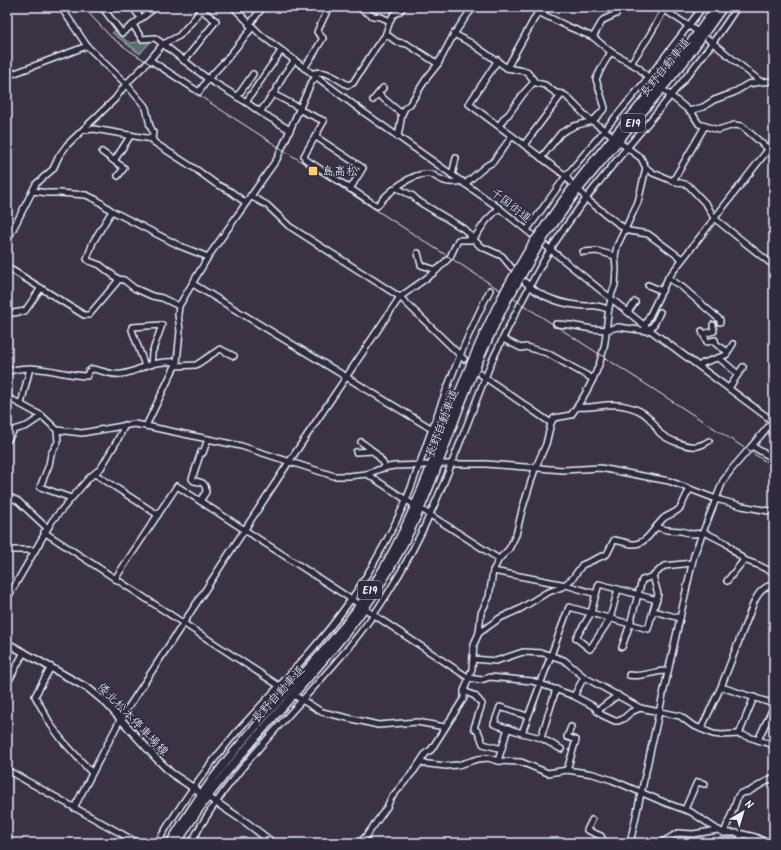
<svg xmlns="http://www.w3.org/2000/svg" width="781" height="850" font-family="Kalam,'Klee One',sans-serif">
  <rect width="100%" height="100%" fill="#3b3243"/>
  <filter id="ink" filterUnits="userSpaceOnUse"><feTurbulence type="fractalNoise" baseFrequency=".025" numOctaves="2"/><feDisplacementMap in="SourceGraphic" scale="8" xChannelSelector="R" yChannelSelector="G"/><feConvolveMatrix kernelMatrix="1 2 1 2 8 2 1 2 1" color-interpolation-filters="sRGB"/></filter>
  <g filter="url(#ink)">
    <polygon fill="#59706b" stroke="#a0b0b2" points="117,29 125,40 130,43 152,40 140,53 112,33"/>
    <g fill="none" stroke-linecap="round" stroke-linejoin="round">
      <g stroke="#909baf" stroke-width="1">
        <polyline points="213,16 216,18 220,17"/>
        <polyline points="126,44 140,54 152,40"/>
        <polyline points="223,803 249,820 279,843"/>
      </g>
      <defs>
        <g id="minor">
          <polyline points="61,7 87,46 126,84 144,105 146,108 150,126 153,132 152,139"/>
          <polyline points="102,7 122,33 156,7"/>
          <polyline points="132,7 141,18"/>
          <polyline points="233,7 261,35 362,111 499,208 650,330 774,422"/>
          <polyline points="357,7 373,16 381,17 390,21"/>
          <polyline points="465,7 470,12"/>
          <polyline points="532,7 538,12 569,27 593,37 611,52 639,68 653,83"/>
          <polyline points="660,7 695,30"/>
          <polyline points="133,25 142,39 155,38 208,79 246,102 260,112 290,130"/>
          <polyline points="249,25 263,7"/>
          <polyline points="386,34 397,42 407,44 438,64"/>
          <polyline points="454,34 471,43 507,68 524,71 527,72 536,83 545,85 556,93 562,94 566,96 588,118 610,134"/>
          <polyline points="593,37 603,20 616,14 621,7"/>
          <polyline points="708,39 761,82 774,81"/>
          <polyline points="150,60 199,92 208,79 226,60 252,28"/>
          <polyline points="498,60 469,104 566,176 570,182"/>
          <polyline points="184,61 216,21 199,8"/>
          <polyline points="631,63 648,38 664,10"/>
          <polyline points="304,68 313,55 323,38 317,32 329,7"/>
          <polyline points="507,68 538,12"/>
          <path d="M312,74C324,68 337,79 348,85L353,83L376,47L385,36L390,21L393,15L399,12L403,7"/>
          <polyline points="7,76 87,46"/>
          <polyline points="383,88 378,94 402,114"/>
          <polyline points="666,92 692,113 699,124 718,130 734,125 742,126 774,154"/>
          <polyline points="273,94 300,108"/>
          <polyline points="237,97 253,74"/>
          <polyline points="373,100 378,94"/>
          <polyline points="246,102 281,51"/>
          <path d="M300,110L324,121L304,156L305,159L377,206C387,193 412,172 430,174C433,174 435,177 438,178C447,183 452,183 462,181"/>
          <polyline points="689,111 703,107 714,100 733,93 748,84 761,82"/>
          <polyline points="260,112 276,90 283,76 294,61"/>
          <polyline points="499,126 505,117 508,115 524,93 534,82"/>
          <polyline points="85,129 86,130 94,129 152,139 155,143 197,170 216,184 230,191 246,203"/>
          <polyline points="316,137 363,168 350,189"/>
          <polyline points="398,137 402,114 405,108 410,104 426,79 438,64 454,34 473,7"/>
          <polyline points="622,144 641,158 646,168 653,173 673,181 688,185 707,205 714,218 774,266"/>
          <polyline points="524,145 562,94"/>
          <polyline points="102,152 124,168 118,176"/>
          <polyline points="541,158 561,133 574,126 593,121 605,108 596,79 603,65 611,52"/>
          <polyline points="114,161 131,135"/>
          <polyline points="452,175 456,158"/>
          <polyline points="673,181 705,126"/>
          <polyline points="465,184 486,166 493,162 512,136"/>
          <polyline points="397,188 413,196 418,201 464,229 480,246 502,256 511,267"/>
          <polyline points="33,191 48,193 59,193 86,195 97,200 112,211 180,246 208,257"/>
          <polyline points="582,193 585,198 625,229 629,231 648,234 682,259"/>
          <polyline points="250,196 267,205 289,226 400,297 464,359"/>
          <polyline points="112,211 93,242 87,259 89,261 100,265 118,279"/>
          <polyline points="527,230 566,176 648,78 703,7"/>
          <polyline points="7,241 36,184 53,169 59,156 67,145 115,99 126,84 148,62 163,44 179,36 195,18 202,7"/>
          <polyline points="583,252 597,251 615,256"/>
          <polyline points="418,253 421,265 436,270"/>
          <polyline points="7,267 84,315 89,315 117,282 118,279 124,280 134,288 152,296 162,298 179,306"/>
          <polyline points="668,278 682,287 720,320 720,322"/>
          <path d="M525,282C540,298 565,305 586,306C590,306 593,305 596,306C600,306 604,308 608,309"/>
          <polyline points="193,284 432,429"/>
          <polyline points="648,285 662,291"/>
          <polyline points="610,298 615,285 616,268 615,256 617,246 638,202 646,168"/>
          <polyline points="628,312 635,302"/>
          <polyline points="7,314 25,311 41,288"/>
          <path d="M556,324L570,325L592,329L607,330L618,327L647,331C654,328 657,318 660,312"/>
          <polyline points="645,325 668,278 774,142"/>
          <polyline points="703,334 714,331 713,325"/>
          <polyline points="503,339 521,348 526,347 547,353 593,379"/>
          <polyline points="728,352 733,344"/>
          <polyline points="719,358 738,374"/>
          <polyline points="145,366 132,330 132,327 162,325 152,353 151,365"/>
          <polyline points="176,366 196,365 220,349 234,356"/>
          <polyline points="699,366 703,363 726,355 728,352 716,344 715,340 707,342 702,331"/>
          <path d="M7,372C32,362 61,375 87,376L88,372L92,369C102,370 112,376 122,374C130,373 136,370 143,367C152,363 168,361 177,362"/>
          <polyline points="480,374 551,423"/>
          <polyline points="729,388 743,367"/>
          <polyline points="7,397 42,416 57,430 82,433 134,424 146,426 241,446 334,476 348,476 367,474 383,468 394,466 426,465"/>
          <polyline points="21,404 30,368"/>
          <path d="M577,407C596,409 609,401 629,407C640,410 647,414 654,424C656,427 658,432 661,434C668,440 688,448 698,446C702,445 706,443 709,441"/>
          <polyline points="146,426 177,362 180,331 178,314 179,306 208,257 277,159 311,83 316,77"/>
          <polyline points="57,430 58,442 51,454 49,465 40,487 71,498"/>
          <polyline points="7,441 14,430 27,426 42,416"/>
          <path d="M361,442C370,448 382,457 385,468"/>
          <polyline points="752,446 774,459"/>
          <polyline points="356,452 373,451"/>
          <polyline points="443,464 486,464 563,470 600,468 669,481 716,499 742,506 774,512"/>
          <polyline points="95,474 158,515"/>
          <polyline points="367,474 411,503"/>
          <polyline points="7,496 18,501 47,528"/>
          <path d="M200,501L206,492C206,483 202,482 194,481L192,479L201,452L203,453L208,439"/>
          <polyline points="424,511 499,559"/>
          <polyline points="656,527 667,530 681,531 692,534 706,533 726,543 744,560 758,565 774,573"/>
          <polyline points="44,532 284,689"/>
          <polyline points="7,550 35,550"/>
          <polyline points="493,571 566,585 596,594 599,584 657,600"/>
          <polyline points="653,576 658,594 653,611"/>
          <polyline points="115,579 177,486 357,603"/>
          <polyline points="727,581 744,560"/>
          <polyline points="596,594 591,613 576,638 590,649 610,619 618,589"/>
          <polyline points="7,599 52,521 89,478 101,468 117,441 125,425"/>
          <polyline points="368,611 469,678 481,680 490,677 532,681 574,696 593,706 602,715 615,721 618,721 623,719 631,712 640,708 680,716 692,725 713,734 721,735 739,734 774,745"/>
          <polyline points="680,618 653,611 648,629 630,624 642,580 653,576 664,566 692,563"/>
          <path d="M479,633L500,618L520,609L546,593L562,587L573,578L582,565L607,554L614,540C620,541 626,543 632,544C647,545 654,527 664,518C669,514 675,514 680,508C684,503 685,495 690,490"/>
          <polyline points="473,659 496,661 523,652 543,653 564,660 584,677 640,708"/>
          <polyline points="51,667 35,696 51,725 62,740 92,773"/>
          <path d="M629,675C642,678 655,670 668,671"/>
          <polyline points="7,684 24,652"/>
          <polyline points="721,687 774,704"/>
          <polyline points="556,689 541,738 522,733 569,607 630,624 622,647"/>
          <polyline points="464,691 475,696 482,704 474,728 479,733 483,744 502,749"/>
          <polyline points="574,696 584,677"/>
          <polyline points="297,697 322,712 378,725 417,722 445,727"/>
          <polyline points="597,711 618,695"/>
          <path d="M701,729L721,687L754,602C759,592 763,587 774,584"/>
          <polyline points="522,733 494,724 500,707 527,716"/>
          <polyline points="739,734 754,697"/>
          <polyline points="541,738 561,749"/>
          <polyline points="758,740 771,712"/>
          <polyline points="498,761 508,728"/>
          <polyline points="420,763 446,766 458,765 478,759 488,758 498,761 521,762 548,773 567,770 593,774 612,780 666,803 691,812 718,830 724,833 738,833 755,837 768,843"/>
          <polyline points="7,770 138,843"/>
          <polyline points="567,770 576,740 567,737 571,727"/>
          <polyline points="74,808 120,720 289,462 400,297 435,272 450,257 458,240 473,240 486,221 499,208"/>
          <polyline points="685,809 697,782 705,784"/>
          <polyline points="592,820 587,830 601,836 603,840 603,843"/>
          <polyline points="724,833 732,813 738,796 741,793 748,792 774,777"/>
          <path d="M157,843C180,805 206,768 235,734C278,686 325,641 360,586C377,559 393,530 406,500C416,476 423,453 432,429C449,381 467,335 490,290"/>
          <path d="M191,843C240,750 332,683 388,593C433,522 460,441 491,363C495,354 500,345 504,336C517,310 530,285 544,260C599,168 680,97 737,7"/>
          <path d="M359,843L367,835L387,807L391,798L414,771L426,753L431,750L464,698V691L472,669L474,644L479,633L481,613L489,597L493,571L499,559L509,549L516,535L522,510L535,469L546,444L551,423L554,418L571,415C587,394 601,367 605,342C607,327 607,313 611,299"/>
          <polyline points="630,843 694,555 723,481 731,470 774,420"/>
          <polyline points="661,843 678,833 693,834 718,830"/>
          <polyline points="738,843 742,834"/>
        </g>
        <g id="major">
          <polyline points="7,643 89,689 106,703 156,758 171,773 198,791"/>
          <polyline points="211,799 247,823 273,843"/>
        </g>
        <g id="highway">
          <path d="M539,235C592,154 662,87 716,7"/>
          <polyline points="543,239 577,191 684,62 723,7"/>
          <polyline points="506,289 534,241"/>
          <polyline points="512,292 539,245"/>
          <path d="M170,843C190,810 212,778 237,748C283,693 336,644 374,584C410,528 431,465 455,403C469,367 484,331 502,297"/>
          <path d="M177,843C233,748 319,679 378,588C415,532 437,468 460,406C474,370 490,334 507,300"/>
        </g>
      </defs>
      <use href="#minor" stroke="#e8f1f8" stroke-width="8"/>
      <use href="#major" stroke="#e8f1f8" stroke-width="9"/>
      <use href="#highway" stroke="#e8f1f8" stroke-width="10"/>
      <use href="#minor" stroke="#2f2a3d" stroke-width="5"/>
      <use href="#major" stroke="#2f2a3d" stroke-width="6"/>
      <use href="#highway" stroke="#2f2a3d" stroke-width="7"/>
      <polyline stroke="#e8f1f8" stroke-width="1" points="83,7 111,37 130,51 774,467"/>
      <defs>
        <g id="highway-bridge">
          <polyline points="534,241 539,235"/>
          <polyline points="539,245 543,239"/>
          <polyline points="502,297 506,289"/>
          <polyline points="507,300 512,292"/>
        </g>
      </defs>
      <use href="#highway-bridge" stroke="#e8f1f8" stroke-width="10" stroke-linecap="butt"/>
      <use href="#highway-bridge" stroke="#2f2a3d" stroke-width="7"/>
    </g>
  </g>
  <rect fill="#ffd166" stroke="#2f2a3d" stroke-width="1.5" x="308" y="166" width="10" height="10" rx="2"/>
  <g text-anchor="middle" stroke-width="3" stroke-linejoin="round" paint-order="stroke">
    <g fill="#2f2a3d" stroke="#b0b5c0" stroke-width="1">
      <rect x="621" y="114" width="24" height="18" rx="3"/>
      <rect x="358" y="581" width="24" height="18" rx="3"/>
    </g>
    <g font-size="11" font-weight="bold" fill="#e8f1f8">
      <text x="633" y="127">E19</text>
      <text x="370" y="594">E19</text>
    </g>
    <g font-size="12" fill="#e8f1f8" stroke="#2f2a3d">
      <text transform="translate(665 67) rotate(-51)" y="4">長野自動車道</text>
      <text transform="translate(511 205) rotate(38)" y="4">千国街道</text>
      <text transform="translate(442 423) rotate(-69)" y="4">長野自動車道</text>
      <text transform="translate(278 694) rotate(-48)" y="4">長野自動車道</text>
      <text transform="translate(133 719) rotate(46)" y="4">倭北松本停車場線</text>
    </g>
    <g font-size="12" fill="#e8f1f8" stroke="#2f2a3d" text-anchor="start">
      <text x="322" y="175">島高松</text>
    </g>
  </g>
  <rect width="781" height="850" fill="none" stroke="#2f2a3d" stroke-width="24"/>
  <rect x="12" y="12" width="757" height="826" fill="none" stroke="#e8f1f8" stroke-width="1.5" filter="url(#ink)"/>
  <g transform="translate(743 812) rotate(38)" stroke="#2f2a3d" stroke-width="3" paint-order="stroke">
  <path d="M0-3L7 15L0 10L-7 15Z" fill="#e8f1f8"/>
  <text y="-6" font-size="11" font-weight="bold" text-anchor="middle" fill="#e8f1f8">N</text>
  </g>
</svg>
